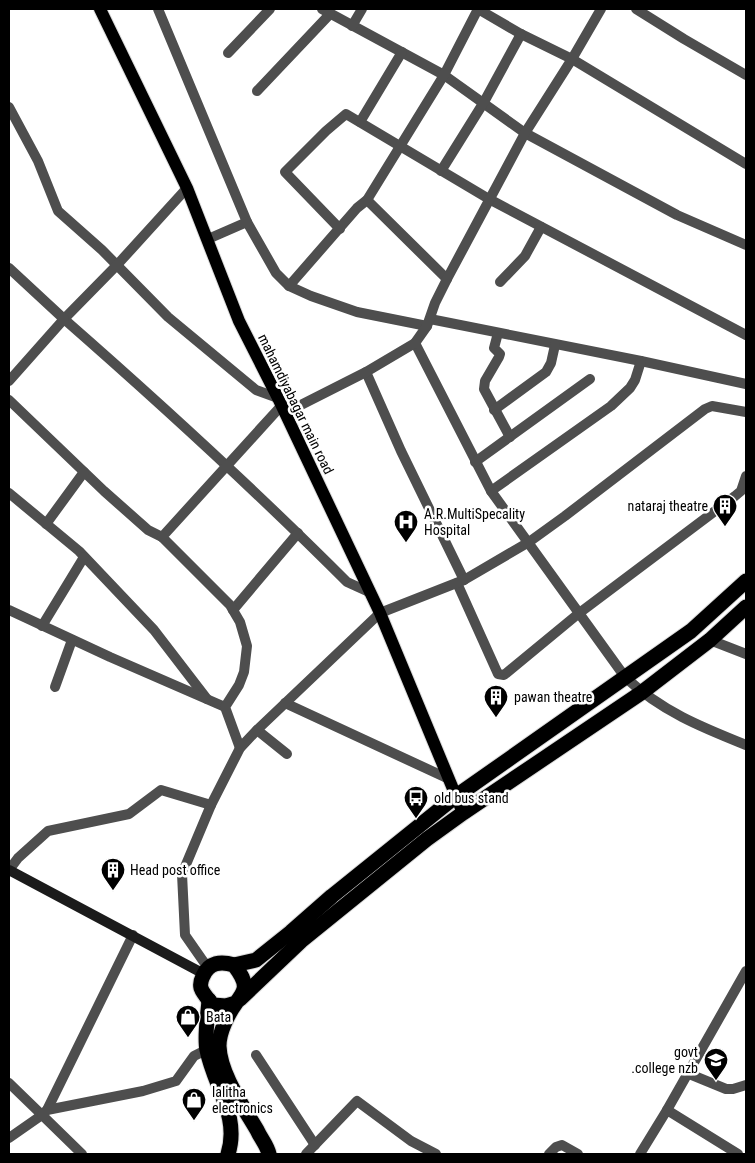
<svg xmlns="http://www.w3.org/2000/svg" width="755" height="1163" font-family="'Roboto Condensed',sans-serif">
  <rect width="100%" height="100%" fill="#fff"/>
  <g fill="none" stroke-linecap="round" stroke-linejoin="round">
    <defs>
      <polyline id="primary" points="100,9 187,188 239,321 278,398 380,613 463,813"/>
      <g id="highway">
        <polyline points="234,965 256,960 291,932 332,896 455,797 691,631 746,581"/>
        <polyline points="240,999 301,941 427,839 463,813 641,693 710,640 746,607"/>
        <path d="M209,1000C208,1015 204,1037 207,1050C214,1086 240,1116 228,1154"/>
        <path d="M236,1003L226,1006L213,1005C209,1000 203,994 201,988C200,984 201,980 203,976C209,962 221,961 234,965C239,972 246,980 244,989C243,994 239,999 236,1003C228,1014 219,1032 219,1046C220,1074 243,1106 257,1130C261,1139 267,1145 269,1154"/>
      </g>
    </defs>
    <use href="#primary" stroke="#dbdbdb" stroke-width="14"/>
    <use href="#highway" stroke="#dbdbdb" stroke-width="17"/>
    <g stroke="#4e4e4e" stroke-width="10">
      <polyline points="158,9 247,222"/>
      <polyline points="322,9 444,75 525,133 677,215 746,245"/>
      <polyline points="478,9 521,34 572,59 746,164"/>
      <polyline points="636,9 684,39 746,75"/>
      <polyline points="352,26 362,9"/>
      <polyline points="228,53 270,9"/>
      <polyline points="257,91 330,14"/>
      <polyline points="9,107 38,161 58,211 102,250 168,317 256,390 278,398"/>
      <polyline points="360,122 402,52"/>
      <polyline points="441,171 484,102 521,34"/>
      <path d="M187,188L117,265L64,319C161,404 256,491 347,582L369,592"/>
      <polyline points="367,200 447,279"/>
      <polyline points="340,229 285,172 326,131 346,114 489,199 746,335"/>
      <polyline points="208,239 247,222 276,273 289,286 311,296 357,312 427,326"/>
      <polyline points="9,268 64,319 9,381"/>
      <polyline points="500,282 525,256 541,227"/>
      <polyline points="289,286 357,208 367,200 444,75 478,9"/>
      <polyline points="430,319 641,361 746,384"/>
      <polyline points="498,333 494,348 500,354 499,357 485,381 484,389 510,437"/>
      <path d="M415,343L491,491L625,677C661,711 701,727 746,745"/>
      <polyline points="366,372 401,451 464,580"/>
      <polyline points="9,400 104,491 148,530 162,537"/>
      <polyline points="494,410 546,372 551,363 555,345"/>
      <polyline points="285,413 366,372 415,343 427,326 435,303 447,279 525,133 572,59 601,9"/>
      <polyline points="475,462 590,379"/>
      <polyline points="491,491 611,406 630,388 635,380 641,361"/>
      <polyline points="9,493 79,551 154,630 207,699"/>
      <polyline points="46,524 84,472"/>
      <polyline points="457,583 498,674 504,675 578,614 735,496 741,491 746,476"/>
      <polyline points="9,610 110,657 225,707"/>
      <polyline points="233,610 298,533"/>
      <polyline points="42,626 84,557"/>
      <polyline points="710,640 746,654"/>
      <polyline points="55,687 72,640"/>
      <polyline points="285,703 449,779"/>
      <polyline points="257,730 287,754"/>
      <polyline points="240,748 225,707 239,685 244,672 247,646 240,622 230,605 162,537 282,405"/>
      <polyline points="9,870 18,858 48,831 129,814 161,790 211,805"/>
      <polyline points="208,968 185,935 182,874 211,805 240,748 257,730 380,613 464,580 529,542 565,516 705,409 712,406 746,412"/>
      <polyline points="256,1055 315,1145"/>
      <polyline points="687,1073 726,1089 733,1089 746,1085"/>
      <polyline points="9,1083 42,1115 9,1138"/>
      <polyline points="47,1110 133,935"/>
      <polyline points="667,1110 746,971"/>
      <polyline points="82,1154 42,1115 47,1110 143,1091 176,1081 194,1056 212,1047"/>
      <polyline points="306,1154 357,1101 411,1141 436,1154"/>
      <polyline points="549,1154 556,1147 562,1145 578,1154"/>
      <polyline points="640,1154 667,1110 738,1154"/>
    </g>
    <polyline stroke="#1b1b1b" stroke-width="10" points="9,870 204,974"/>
    <use href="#primary" stroke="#000" stroke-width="12"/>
    <use href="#highway" stroke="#000" stroke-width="15"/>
  </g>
  <defs>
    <symbol id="building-pin" viewBox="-11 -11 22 30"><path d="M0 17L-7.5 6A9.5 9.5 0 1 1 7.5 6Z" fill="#000" stroke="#fff"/><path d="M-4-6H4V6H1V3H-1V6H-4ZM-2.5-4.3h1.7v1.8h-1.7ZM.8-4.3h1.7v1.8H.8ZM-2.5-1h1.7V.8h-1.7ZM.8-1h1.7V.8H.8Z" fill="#fff"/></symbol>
    <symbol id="hospital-pin" viewBox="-11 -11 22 30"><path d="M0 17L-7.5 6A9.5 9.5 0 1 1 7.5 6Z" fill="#000" stroke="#fff"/><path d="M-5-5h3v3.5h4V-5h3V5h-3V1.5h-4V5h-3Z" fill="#fff"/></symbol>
    <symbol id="bus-pin" viewBox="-11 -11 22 30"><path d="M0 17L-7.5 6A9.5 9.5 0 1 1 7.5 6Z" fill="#000" stroke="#fff"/><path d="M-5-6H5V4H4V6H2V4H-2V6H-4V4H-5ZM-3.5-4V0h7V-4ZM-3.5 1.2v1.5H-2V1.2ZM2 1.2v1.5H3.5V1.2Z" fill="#fff"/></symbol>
    <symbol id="shop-pin" viewBox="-11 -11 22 30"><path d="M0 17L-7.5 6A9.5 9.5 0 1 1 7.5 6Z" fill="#000" stroke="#fff"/><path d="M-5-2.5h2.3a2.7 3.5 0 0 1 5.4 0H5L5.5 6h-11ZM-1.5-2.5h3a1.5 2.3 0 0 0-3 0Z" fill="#fff"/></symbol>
    <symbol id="university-pin" viewBox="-11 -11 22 30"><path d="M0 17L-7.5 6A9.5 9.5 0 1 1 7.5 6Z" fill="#000" stroke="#fff"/><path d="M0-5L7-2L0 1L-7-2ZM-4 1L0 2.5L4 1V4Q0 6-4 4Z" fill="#fff"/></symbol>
  </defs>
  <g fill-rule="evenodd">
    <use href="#building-pin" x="711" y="492" width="28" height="38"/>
    <use href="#hospital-pin" x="392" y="508" width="28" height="38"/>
    <use href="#building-pin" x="482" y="683" width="28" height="38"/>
    <use href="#bus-pin" x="402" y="784" width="28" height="38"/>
    <use href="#building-pin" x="99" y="856" width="28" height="38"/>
    <use href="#shop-pin" x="174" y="1003" width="28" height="38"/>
    <use href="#university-pin" x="702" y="1046" width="28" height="38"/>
    <use href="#shop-pin" x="180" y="1086" width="28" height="38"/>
  </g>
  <g text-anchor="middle" stroke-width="5" stroke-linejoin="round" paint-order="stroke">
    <g font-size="14" fill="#000" stroke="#fff">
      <text transform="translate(296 404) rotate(64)" y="5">mahamdiyabagar main road</text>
    </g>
    <g font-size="14" fill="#000" stroke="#fff" text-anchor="start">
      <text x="708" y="511" text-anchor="end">nataraj theatre</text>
      <text x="424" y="519">A.R.MultiSpecality<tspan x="424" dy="16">Hospital</tspan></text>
      <text x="514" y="702">pawan theatre</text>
      <text x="434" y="803">old bus stand</text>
      <text x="130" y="875">Head post office</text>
      <text x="206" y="1022">Bata</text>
      <text x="698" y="1057" text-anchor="end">govt<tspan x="698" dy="16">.college nzb</tspan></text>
      <text x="212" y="1097">lalitha<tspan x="212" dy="16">electronics</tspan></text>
    </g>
  </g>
  <rect width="755" height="1163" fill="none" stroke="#000000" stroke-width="20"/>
</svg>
